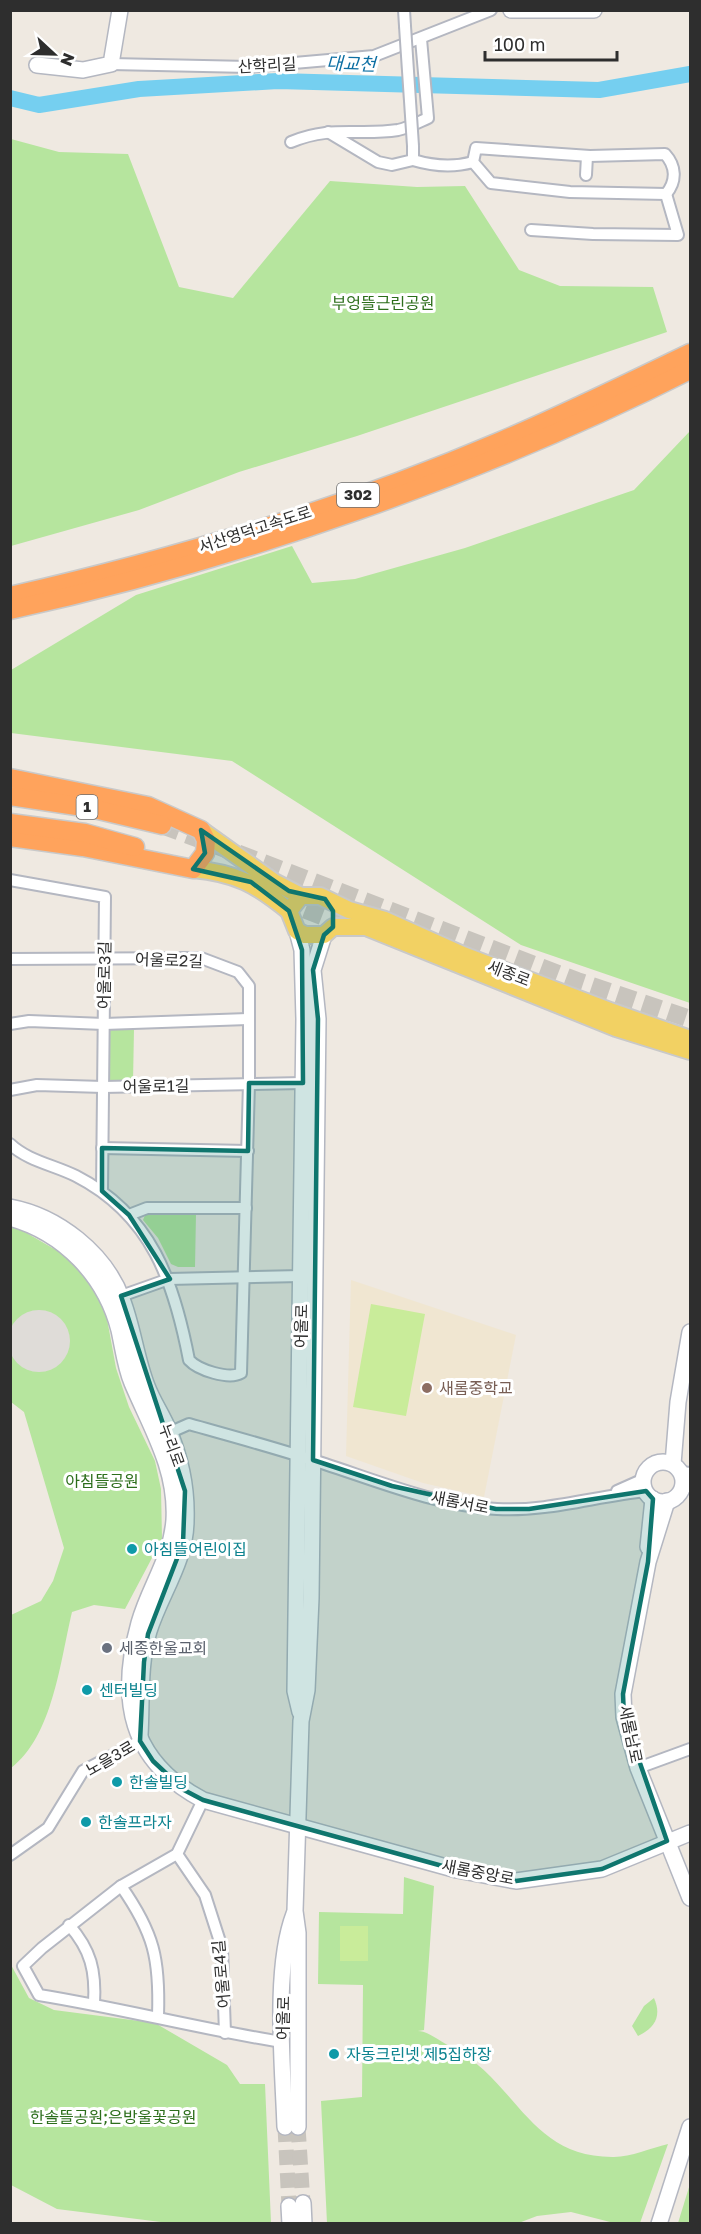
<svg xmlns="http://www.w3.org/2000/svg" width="701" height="2234" font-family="'Golos Text','Noto Sans KR',sans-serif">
  <rect width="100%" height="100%" fill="#efe9e1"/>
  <polygon fill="#f0e6d1" points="351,1280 516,1335 484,1497 423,1483 346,1456"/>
  <g fill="#b6e59e">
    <polygon points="11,139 59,152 128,154 179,287 233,298 330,181 417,187 465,186 519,270 560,286 653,287 667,332 357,436 239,472 139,510 11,546"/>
    <polygon points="690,431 690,1003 521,945 232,761 11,733 11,670 136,595 292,546 312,583 355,579 465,548 634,490"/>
    <polygon points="134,1029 133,1082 110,1082 105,1079 106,1034 111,1030"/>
    <polygon points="146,1213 196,1214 195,1267 178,1267 171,1264 158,1238 143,1220"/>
    <path d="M11,1227L18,1228L68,1257L103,1297L116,1368L129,1407L155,1461L161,1489L162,1539L125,1609L94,1605L72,1612C60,1662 53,1736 11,1768V1615L41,1601L53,1581L64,1548L24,1412L11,1402Z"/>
    <path d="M404,1877L434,1886L424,2030L418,2031C428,2031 441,2042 451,2047C517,2080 528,2158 614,2157C631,2157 651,2148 668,2144L640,2223H614L571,2212L537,2216L516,2224L327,2223L321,2101L362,2097L363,1985L318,1984L319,1912L403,1914Z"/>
    <polygon points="10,1963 29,1998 54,2010 155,2023 227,2065 240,2084 265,2084 271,2223 169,2223 57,2209 11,2185"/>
    <path d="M654,1998C662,2016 655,2028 638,2036L632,2026L644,2006Z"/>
    <polygon points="690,2184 690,2223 678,2223"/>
  </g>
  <g fill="#c9ec9a">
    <polygon points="371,1304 425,1314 406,1416 353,1407"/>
    <rect x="340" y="1926" width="28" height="35"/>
  </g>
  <circle fill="#dfdcd8" cx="39" cy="1341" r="31"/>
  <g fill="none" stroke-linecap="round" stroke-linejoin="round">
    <polyline stroke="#75cff0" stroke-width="16" points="10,98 39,105 139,89 278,81 599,90 690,74"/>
    <g stroke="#c8c4bd" stroke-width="15" stroke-dasharray="15 8" stroke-linecap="butt">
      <polyline points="285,2127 289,2206"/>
      <polyline points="298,2127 303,2203"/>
    </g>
    <g stroke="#c8c4bd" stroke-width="18" stroke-dasharray="18 9" stroke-linecap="butt">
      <polyline points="162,825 577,981 690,1019"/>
      <polyline points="280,900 353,928"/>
    </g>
    <defs>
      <g id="street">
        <polyline points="404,10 405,26"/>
        <polyline points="111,64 249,67 374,56 491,10"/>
        <polyline points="328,132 378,162 392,165 413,160 413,146"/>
        <path d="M291,142C331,125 359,136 398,130C408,128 419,122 428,118L421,39"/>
        <path d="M413,160C433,166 452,168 473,162L476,148L590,156L665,154C676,166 677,181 666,194L570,192L491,183L473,162"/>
        <polyline points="586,175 587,156"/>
        <polyline points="531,230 593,234 678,235 666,194"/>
        <polyline points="10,880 105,897 102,1191"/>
        <path d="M10,959L201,958L238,972L249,986V1083L241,1373C229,1380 198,1370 189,1360C174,1282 152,1215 76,1176C54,1165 28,1161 10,1144"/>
        <polyline points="10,1024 29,1021 104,1024 248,1019"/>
        <polyline points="10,1090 37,1085 103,1087 303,1083"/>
        <polyline points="102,1148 248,1151"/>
        <polyline points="129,1215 147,1208 246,1208"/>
        <polyline points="121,1296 169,1279 301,1276"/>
        <path d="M164,1435L189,1424C235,1437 280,1449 325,1464C380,1482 439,1506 497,1509C547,1512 596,1496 646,1491"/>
        <polyline points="681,1472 690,1473"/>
        <polyline points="682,1489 690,1486"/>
        <polyline points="617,1491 644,1479"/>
        <polyline points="638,1768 690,1749"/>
        <path d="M203,1800L177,1854L121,1886L42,1948L23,1966L39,1995C120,2008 200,2029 282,2042"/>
        <polyline points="177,1854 205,1895 222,1948 225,2033"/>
        <polyline points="10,1855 48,1828 83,1771 140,1741"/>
        <path d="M121,1886C154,1933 160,1959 158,2016"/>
        <path d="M69,1925C91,1950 96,1971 94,2004"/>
      </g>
      <g id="secondary">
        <polyline points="511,10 594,10"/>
        <polyline points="37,65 83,70 111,64 120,10"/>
        <polyline points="297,931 302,950 304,1019 295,1691 300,1712"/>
        <path d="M10,1207C58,1216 105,1253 122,1299C133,1327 136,1358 147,1386C153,1402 163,1416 169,1431C181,1459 187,1490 186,1520C186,1561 161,1593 149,1631C139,1664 142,1701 140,1735"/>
        <path d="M10,1218C64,1233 105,1276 119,1330C123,1348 125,1366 132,1383C151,1428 177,1469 174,1520C171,1559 149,1587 139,1623C118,1699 129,1761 203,1800L457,1870L516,1881L602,1869L690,1833"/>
        <circle cx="663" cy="1482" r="20"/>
        <polyline points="673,1464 678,1402 690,1332"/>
        <polyline points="667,1501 648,1562 623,1694 624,1717 638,1768 690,1898"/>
        <polyline points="648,1547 653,1499"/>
        <path d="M285,2127C283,2066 273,1969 294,1914"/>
        <polyline points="298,2127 298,1933 295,1911 301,1721 307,1690 311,1598 318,1019 313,970 324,935"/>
        <polyline points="303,2203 304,2224"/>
        <polyline points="289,2206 290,2224"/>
        <polyline points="659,2224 690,2127"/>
      </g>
      <g id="primary">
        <polyline points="201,830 274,882 301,896"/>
        <path d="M193,869C236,873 256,884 289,911"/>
        <polyline points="690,1039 610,1011 463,955 385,920 349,910 320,896 301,896 289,911 297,931 305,935 324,935 333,927 366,927 616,1028 690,1051"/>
      </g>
      <g id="highway">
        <path d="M10,596C177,558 344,508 501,441C565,414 628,383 690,353"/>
        <path d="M10,610C238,560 482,475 690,370"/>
        <polyline points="10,778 148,806 201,830 206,840 205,853 193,869 83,847 10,837"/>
        <polyline points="10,796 90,808 162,825"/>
        <polyline points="10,823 85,833 135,847"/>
      </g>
    </defs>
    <use href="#street" stroke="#b4b7c1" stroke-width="14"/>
    <use href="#secondary" stroke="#b4b7c1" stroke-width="18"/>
    <use href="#primary" stroke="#c9c9c9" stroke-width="20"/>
    <use href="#highway" stroke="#c9c9c9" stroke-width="21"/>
    <use href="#street" stroke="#fff" stroke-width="10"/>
    <use href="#secondary" stroke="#fff" stroke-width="15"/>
    <use href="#primary" stroke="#f2d163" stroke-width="16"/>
    <use href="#highway" stroke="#ffa35c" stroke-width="18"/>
    <defs>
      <polyline id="street-bridge" points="405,26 413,146"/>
    </defs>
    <use href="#street-bridge" stroke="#b4b7c1" stroke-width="14" stroke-linecap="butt"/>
    <use href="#street-bridge" stroke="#fff" stroke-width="10"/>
  </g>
  <path fill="#0f766e" fill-opacity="0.2" stroke="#0f766e" stroke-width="4.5" stroke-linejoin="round" d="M201,830L289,891L325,899L333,911V927L324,935L313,970L318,1019L313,1460L392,1486L496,1509H529L646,1491L653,1499L648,1562L623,1694L624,1717L667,1841L602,1869L516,1881L457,1870L203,1800L184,1790L153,1761L140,1741L144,1662L148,1634L183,1543L185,1491L121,1296L170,1279L129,1215L102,1191V1148L248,1151L249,1083H303L302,950L289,911L251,882L193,869L205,853Z"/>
  <circle fill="#8d6e63" stroke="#fff" stroke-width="2" cx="427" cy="1388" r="6"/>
  <g fill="#0f9aa8" stroke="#fff" stroke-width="2">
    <circle cx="132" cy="1549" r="6"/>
    <circle cx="87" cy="1690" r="6"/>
    <circle cx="117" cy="1782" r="6"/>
    <circle cx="86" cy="1822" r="6"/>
    <circle cx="334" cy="2054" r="6"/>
  </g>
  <circle fill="#6b7280" stroke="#fff" stroke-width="2" cx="107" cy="1648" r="6"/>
  <g text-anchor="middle" stroke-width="6" stroke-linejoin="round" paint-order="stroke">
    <g fill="#fff" stroke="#6d6d6d" stroke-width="1.5">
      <rect x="337" y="483" width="42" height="24" rx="4.5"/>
      <rect x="76.5" y="795" width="21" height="24" rx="4.5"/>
    </g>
    <g font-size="15" font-weight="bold" fill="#2e2e2e">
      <text x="358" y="500">302</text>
      <text x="87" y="812">1</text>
    </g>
    <g font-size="16" fill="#2e2e2e" stroke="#fff">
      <text transform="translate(267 65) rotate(-3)" y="6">산학리길</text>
      <text transform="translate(255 529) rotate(-18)" y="6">서산영덕고속도로</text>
      <text transform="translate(169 960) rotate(2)" y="6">어울로2길</text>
      <text transform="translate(509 973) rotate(21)" y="6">세종로</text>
      <text transform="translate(104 975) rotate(-89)" y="6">어울로3길</text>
      <text transform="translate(156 1086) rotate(-1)" y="6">어울로1길</text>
      <text transform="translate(301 1326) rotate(-89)" y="6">어울로</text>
      <text transform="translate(172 1445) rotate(70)" y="6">누리로</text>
      <text transform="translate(460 1502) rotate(11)" y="6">새롬서로</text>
      <text transform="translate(631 1734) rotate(78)" y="6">새롬남로</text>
      <text transform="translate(110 1758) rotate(-30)" y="6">노을3로</text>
      <text transform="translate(478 1872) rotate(11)" y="6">새롬중앙로</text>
      <text transform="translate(221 1974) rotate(-95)" y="6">어울로4길</text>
      <text transform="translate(283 2018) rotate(-89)" y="6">어울로</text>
    </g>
    <g font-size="16" fill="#2c6e1b" stroke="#fff">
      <text x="383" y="309">부엉뜰근린공원</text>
      <text x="102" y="1487">아침뜰공원</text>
      <text x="113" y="2123">한솔뜰공원;은방울꽃공원</text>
    </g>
    <g font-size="16" fill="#785e54" stroke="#fff" text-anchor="start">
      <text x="439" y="1394">새롬중학교</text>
    </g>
    <g font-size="16" fill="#0d838f" stroke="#fff" text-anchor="start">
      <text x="144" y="1555">아침뜰어린이집</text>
      <text x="99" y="1696">센터빌딩</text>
      <text x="129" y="1788">한솔빌딩</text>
      <text x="98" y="1828">한솔프라자</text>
      <text x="346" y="2060">자동크린넷 제5집하장</text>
    </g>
    <g font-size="16" fill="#5b616d" stroke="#fff" text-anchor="start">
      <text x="119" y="1654">세종한울교회</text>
    </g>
    <g font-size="18" font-style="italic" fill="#0d6fa3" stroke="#fff">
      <text transform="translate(351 64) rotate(2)" y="6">대교천</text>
    </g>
  </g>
  <rect width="701" height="2234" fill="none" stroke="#2e2e2e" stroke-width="24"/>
  <g transform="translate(54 54) rotate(112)" stroke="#ffffff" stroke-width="4.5" paint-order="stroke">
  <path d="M0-4.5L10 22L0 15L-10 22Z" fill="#2e2e2e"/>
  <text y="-9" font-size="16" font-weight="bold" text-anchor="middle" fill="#2e2e2e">N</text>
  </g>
  <path d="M485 51v9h132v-9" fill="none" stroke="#2e2e2e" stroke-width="3"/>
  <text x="494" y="51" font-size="18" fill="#2e2e2e" stroke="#ffffff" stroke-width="4.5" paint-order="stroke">100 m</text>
</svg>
